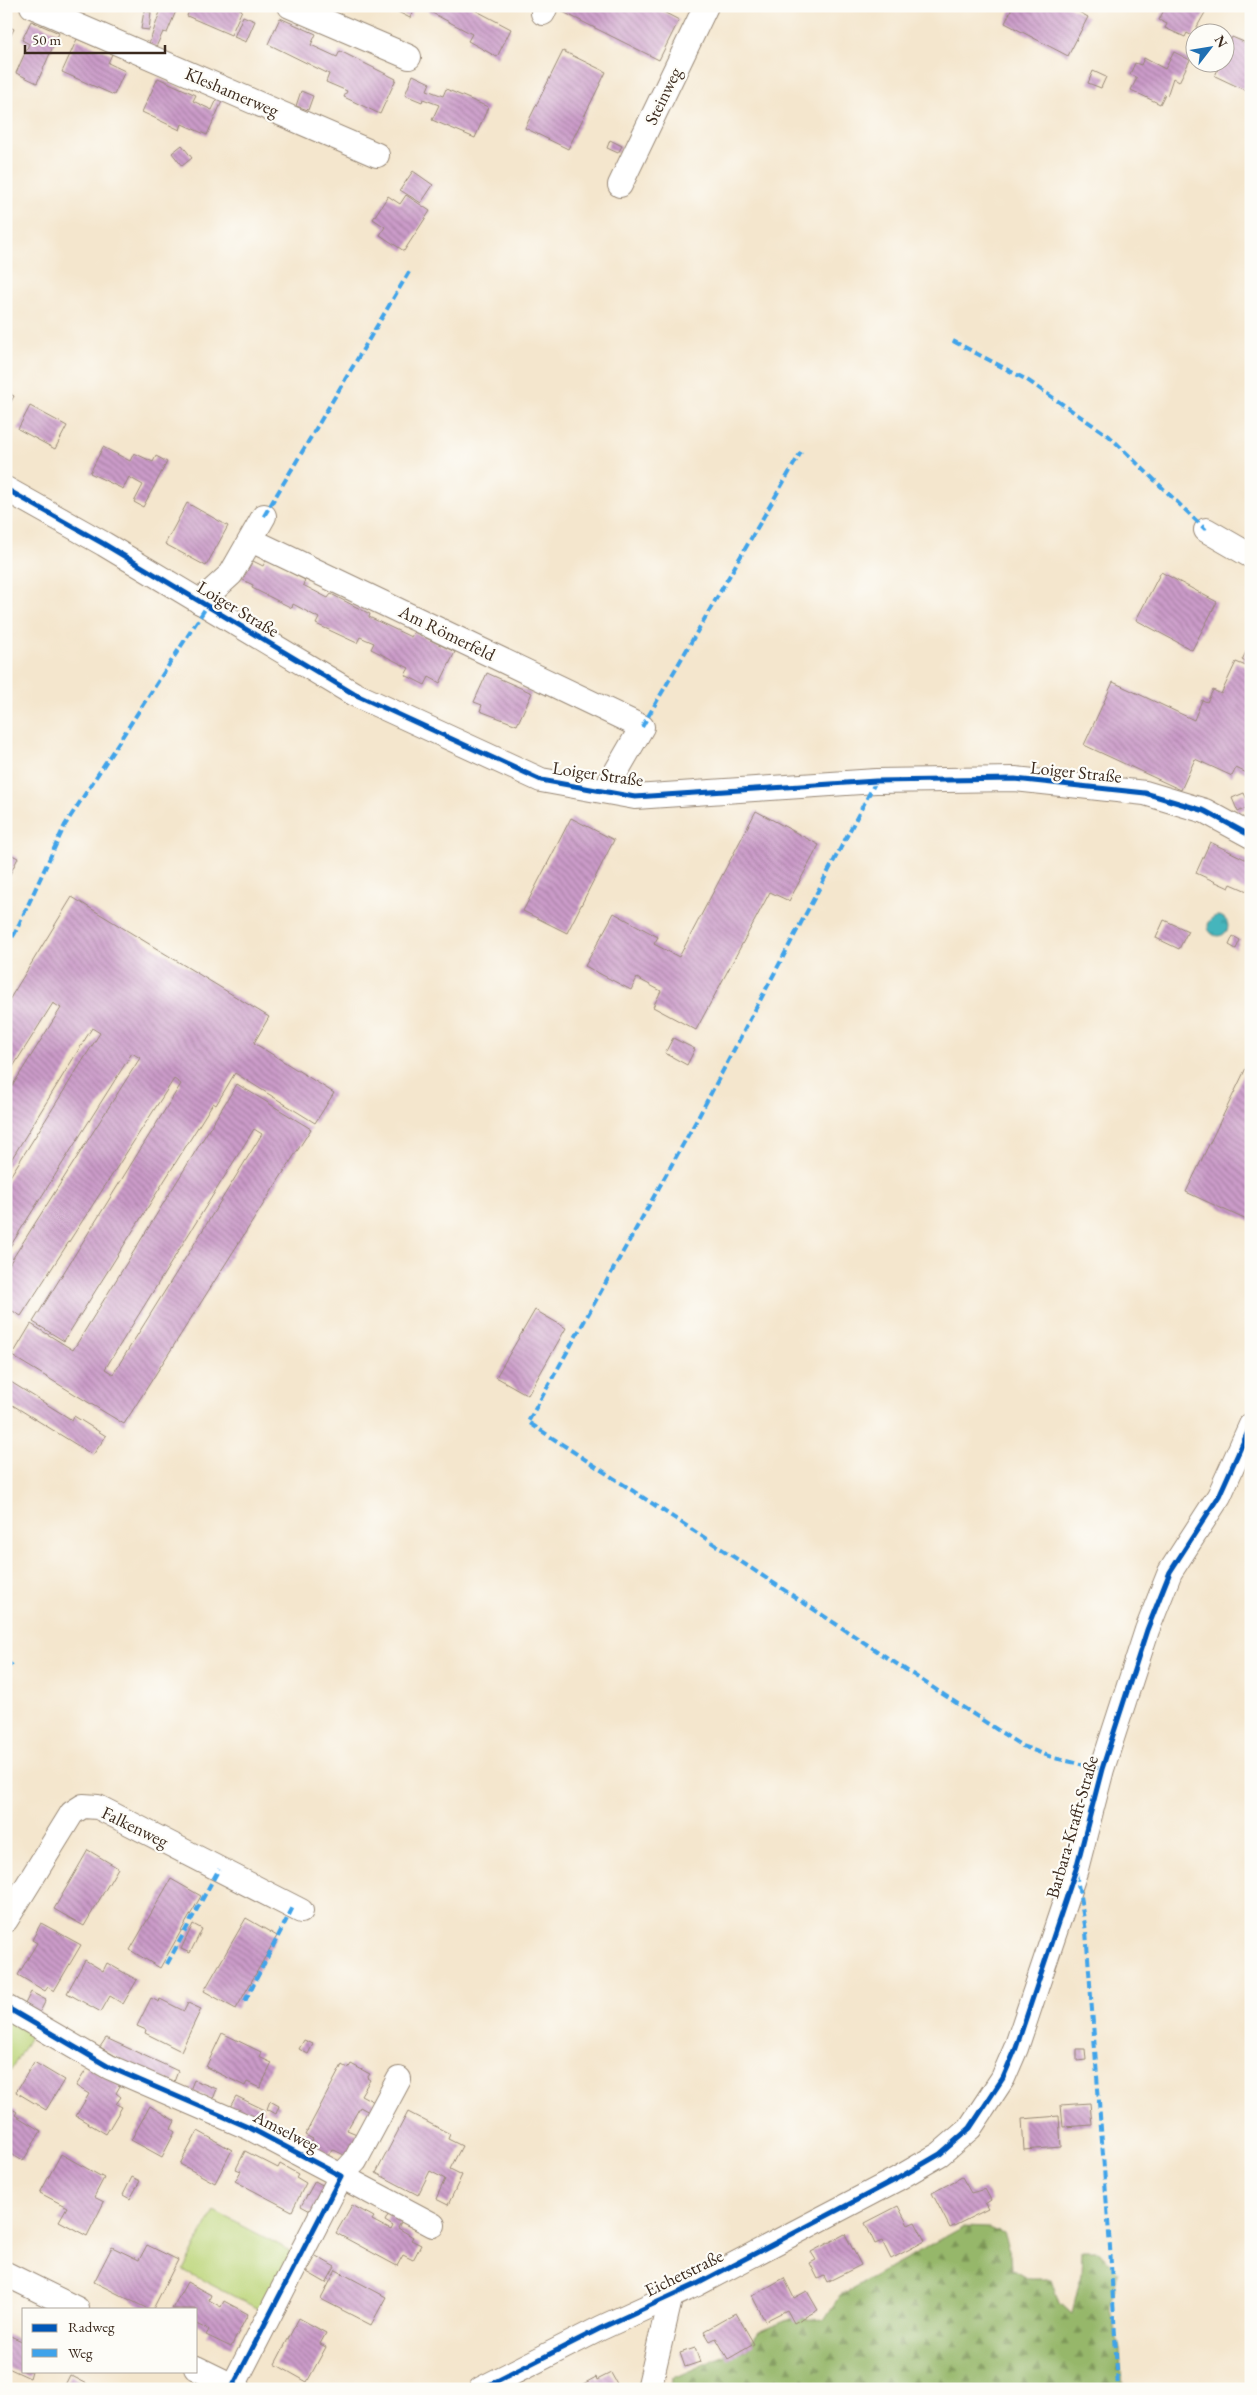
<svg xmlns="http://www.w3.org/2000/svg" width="1257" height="2395" font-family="'EB Garamond',serif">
  <defs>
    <pattern id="forest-firs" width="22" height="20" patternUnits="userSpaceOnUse" patternTransform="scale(1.25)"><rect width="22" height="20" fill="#96b76b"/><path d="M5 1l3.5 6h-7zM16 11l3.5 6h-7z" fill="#7c9557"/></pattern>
    <pattern id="water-ripples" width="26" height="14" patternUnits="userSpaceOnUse" patternTransform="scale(1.25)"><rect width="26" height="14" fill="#45b5bc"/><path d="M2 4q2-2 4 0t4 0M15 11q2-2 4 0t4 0" fill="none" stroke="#3b9398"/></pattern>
    <pattern id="building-back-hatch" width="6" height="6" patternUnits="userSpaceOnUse" patternTransform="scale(1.25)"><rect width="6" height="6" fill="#cb9bc9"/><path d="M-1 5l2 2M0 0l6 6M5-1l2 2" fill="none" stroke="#a67fa3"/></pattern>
  </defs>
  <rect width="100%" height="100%" fill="#fdfcf7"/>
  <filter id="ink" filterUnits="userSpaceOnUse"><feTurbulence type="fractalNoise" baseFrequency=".02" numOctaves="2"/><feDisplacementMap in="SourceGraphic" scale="10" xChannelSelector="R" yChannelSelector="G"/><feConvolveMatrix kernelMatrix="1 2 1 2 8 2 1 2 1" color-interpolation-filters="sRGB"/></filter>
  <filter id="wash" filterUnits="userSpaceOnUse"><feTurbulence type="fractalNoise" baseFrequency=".0096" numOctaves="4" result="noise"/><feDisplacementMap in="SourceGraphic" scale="20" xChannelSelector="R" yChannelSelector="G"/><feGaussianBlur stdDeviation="1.12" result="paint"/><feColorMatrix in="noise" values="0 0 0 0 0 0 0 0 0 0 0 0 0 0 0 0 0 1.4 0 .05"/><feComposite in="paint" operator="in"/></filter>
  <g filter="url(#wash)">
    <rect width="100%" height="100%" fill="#f4e6cd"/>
    <g fill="#bdd67b" stroke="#7c804c">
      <polygon points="6,2017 32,2033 6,2079"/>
      <polygon points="214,2211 293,2252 262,2311 183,2270"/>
    </g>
    <polygon fill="url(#forest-firs)" stroke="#687044" points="963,2227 990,2228 1003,2234 1011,2255 1012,2269 1029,2279 1052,2279 1060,2303 1072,2314 1081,2275 1082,2250 1098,2250 1118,2272 1110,2309 1120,2350 1122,2389 669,2389 673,2378 725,2355 746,2350 759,2332 792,2318 824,2320 840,2295"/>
    <circle fill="url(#water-ripples)" stroke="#40706d" cx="1218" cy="926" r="10"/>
    <g id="blocks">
      <g fill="url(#building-back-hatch)" fill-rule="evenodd">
        <polygon points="162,6 178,6 167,33 163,32 156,47 149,44"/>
        <polygon points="191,6 233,6 242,10 231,35 187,16"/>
        <polygon points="386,6 415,6 410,18"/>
        <polygon points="419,6 472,6 471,8 511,29 497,57 468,41 472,34"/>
        <polygon points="566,6 652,6 679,20 659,60 563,12"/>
        <polygon points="1013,6 1068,6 1088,17 1068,56 1005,23"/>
        <polygon points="1166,6 1217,6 1214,11 1207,9 1194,32 1194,37 1187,33 1185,37 1165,28 1167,24 1159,20"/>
        <polygon points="144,11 151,12 149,30 141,29"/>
        <polygon points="243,16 255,21 246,42 234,37"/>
        <polygon points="280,18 316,34 311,45 337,57 340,51 396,79 380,114 344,97 347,91 326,82 329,74 268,44"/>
        <polygon points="31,21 59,33 37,83 16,73 29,44 22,40"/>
        <polygon points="6,25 14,29 6,45"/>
        <polygon points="1232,37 1251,45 1251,93 1215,76 1221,62 1224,62 1224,54"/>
        <polygon points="77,39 112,54 108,63 125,71 114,95 62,72"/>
        <polygon points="563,51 606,72 568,149 525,128"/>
        <polygon points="1174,52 1190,60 1179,82 1173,78 1167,96 1165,94 1160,104 1131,90 1137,78 1130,74 1135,63 1141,65 1144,58 1165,69"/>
        <polygon points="1093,71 1106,77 1101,88 1088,83"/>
        <polygon points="413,75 430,83 427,90 443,96 446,89 488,107 475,138 432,120 439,105 423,99 422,102 405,95"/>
        <polygon points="158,78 196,95 193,101 212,110 219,95 224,97 207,135 182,124 180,130 142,112"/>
        <polygon points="301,91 313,96 308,110 296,106"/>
        <polygon points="610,140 622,146 618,153 607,148"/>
        <polygon points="182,145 192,158 182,166 172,153"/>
        <polygon points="413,171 433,185 421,203 400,190"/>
        <polygon points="406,195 430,211 404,251 380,235 385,227 373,219 388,196 400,204"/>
        <polygon points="6,392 14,396 6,411"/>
        <polygon points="30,406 67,426 55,449 18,429"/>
        <polygon points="103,447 130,461 134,453 153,462 156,456 167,462 143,507 134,502 143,485 129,477 123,489 90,473"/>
        <polygon points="187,503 228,526 206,566 165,544"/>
        <polygon points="251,560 263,566 266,560 305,580 303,585 328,598 331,594 370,614 369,617 411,637 414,632 455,652 440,683 429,677 425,685 405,675 409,668 371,649 374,643 360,637 357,643 316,624 319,618 293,604 292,608 252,588 253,585 241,579"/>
        <polygon points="1161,572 1217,602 1192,650 1136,620"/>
        <polygon points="1251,642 1251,665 1242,660"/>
        <polygon points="1236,662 1251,668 1251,775 1236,768 1232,776 1195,759 1181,790 1084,745 1113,682 1194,720 1202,700 1207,702 1213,690 1221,694"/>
        <polygon points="487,673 532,693 517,725 480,711 482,705 474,702"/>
        <polygon points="1244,793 1250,806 1238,812 1232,798"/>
        <polygon points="756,811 819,845 789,901 770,892 696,1030 653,1007 661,991 637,978 631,990 585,966 614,913 658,937 654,944 679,957"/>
        <polygon points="571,818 614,840 567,933 523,911"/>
        <polygon points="1210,842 1251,862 1251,883 1247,891 1231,884 1229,888 1196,873"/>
        <polygon points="6,852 18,858 6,882"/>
        <polygon points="72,897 269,1017 254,1043 334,1093 315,1123 235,1073 216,1105 213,1103 64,1341 33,1322 181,1084 174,1079 21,1316 6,1307 6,1269 140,1058 132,1053 6,1253 6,1183 100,1033 92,1028 6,1168 6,1096 61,1008 53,1003 6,1078 6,1005"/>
        <polygon points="1164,920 1188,931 1179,949 1156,938"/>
        <polygon points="1233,936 1240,940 1236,949 1229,945"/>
        <polygon points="673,1038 695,1049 687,1065 665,1053"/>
        <polygon points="1247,1066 1251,1068 1251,1222 1186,1192"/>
        <path d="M237,1084L311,1129L124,1424L12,1356L31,1324L73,1350ZM254,1129L262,1134L188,1254L113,1374L105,1369Z"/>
        <polygon points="535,1310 566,1328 528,1395 496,1377"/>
        <polygon points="6,1379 72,1420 74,1416 106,1436 93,1455 6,1401"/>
        <polygon points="88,1850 118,1868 84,1926 54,1909"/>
        <polygon points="171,1879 201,1896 160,1968 130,1950"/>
        <polygon points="246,1918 277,1936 236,2009 204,1991"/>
        <polygon points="41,1923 81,1945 54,1991 48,1987 45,1991 18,1975 37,1943 32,1940"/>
        <polygon points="193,1924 202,1929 190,1953 181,1949"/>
        <polygon points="85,1960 103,1971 107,1963 137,1980 123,2004 110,1996 101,2012 67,1993"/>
        <polygon points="31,1992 46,2000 38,2016 23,2008"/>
        <polygon points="151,1998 159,2002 160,1999 184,2011 188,2003 201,2009 181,2051 145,2033 146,2030 137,2026"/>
        <polygon points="222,2033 261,2052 259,2057 272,2063 260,2088 247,2082 245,2086 206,2067"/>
        <polygon points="106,2038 178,2071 174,2082 124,2061 100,2047"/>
        <polygon points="304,2040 313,2044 308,2054 299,2049"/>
        <polygon points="1077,2049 1085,2049 1086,2060 1077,2061"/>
        <polygon points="34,2062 64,2080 46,2110 16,2092"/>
        <polygon points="351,2064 370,2074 367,2078 370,2080 361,2095 376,2103 371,2113 360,2107 347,2130 359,2135 348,2157 332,2149 327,2158 309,2148 313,2139 305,2135 342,2065 348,2069"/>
        <polygon points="88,2067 120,2086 116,2093 121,2097 116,2104 122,2107 106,2134 76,2116 89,2094 76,2086"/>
        <polygon points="194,2080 217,2089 213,2099 190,2090"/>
        <polygon points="236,2096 265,2110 259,2122 230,2107"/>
        <polygon points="270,2101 279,2106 276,2114 267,2109"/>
        <polygon points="1090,2103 1092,2125 1063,2127 1061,2105"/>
        <polygon points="6,2105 17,2112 15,2115 41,2131 23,2161 6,2151"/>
        <polygon points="150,2106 175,2121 171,2129 175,2132 162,2157 131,2140"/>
        <polygon points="408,2112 450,2134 448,2139 462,2146 450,2169 462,2175 448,2205 436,2199 445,2179 430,2171 418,2195 376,2173"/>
        <polygon points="1059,2116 1061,2147 1024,2150 1022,2119"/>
        <polygon points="198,2131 232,2150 215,2183 180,2164"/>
        <polygon points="245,2151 278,2168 280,2164 298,2174 296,2177 306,2183 292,2211 235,2181 241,2171 236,2169"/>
        <polygon points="61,2154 104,2178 94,2197 104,2202 87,2236 59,2221 67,2207 40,2193"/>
        <polygon points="132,2177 140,2181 130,2199 123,2195"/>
        <polygon points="962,2177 971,2193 985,2189 991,2200 985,2204 988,2209 950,2228 932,2193"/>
        <polygon points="315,2181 328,2188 314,2213 301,2206"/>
        <polygon points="352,2205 374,2217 372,2220 391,2230 393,2226 385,2221 391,2209 404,2216 398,2228 413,2237 411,2240 421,2245 413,2260 403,2255 397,2266 336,2233"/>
        <polygon points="898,2206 908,2225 915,2222 925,2241 891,2259 882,2241 875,2244 865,2223"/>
        <polygon points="845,2234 861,2265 827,2282 824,2276 818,2279 810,2263 816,2260 811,2252"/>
        <polygon points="147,2245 178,2260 153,2309 148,2309 94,2282 112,2247 139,2260"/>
        <polygon points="316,2256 335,2267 326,2283 307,2272"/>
        <polygon points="336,2270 386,2297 371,2325 321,2299"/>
        <polygon points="784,2278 794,2298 807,2291 818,2310 794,2323 787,2310 765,2321 752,2296"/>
        <polygon points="187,2282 211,2295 209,2300 221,2307 224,2301 248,2314 231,2347 206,2335 209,2330 196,2324 196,2309 172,2309"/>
        <polygon points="736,2313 754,2344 728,2359 716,2338 710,2341 704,2331"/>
        <polygon points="299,2318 326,2333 320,2344 326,2347 307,2382 275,2364"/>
        <polygon points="6,2334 24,2342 24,2371 32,2371 30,2378 6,2367"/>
        <polygon points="695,2348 700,2362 685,2367 680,2353"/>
        <polygon points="611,2373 620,2389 574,2389 596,2377 597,2380"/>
        <polygon points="70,2375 97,2389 63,2389"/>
      </g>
    </g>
  </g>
  <g filter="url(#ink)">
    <use href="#blocks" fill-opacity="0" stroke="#988876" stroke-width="1"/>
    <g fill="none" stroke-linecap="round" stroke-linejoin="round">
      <defs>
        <g id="minor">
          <polyline points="32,6 377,155"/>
          <polyline points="290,6 409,57"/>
          <polyline points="543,13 546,6"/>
          <polyline points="620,185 706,6"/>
          <polyline points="6,489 104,544 354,694 541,780 635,797 876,781 1015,779 1145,793 1205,811 1251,836"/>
          <polyline points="1206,530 1251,556"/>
          <polyline points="251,540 642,727 605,791"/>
          <polyline points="200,602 231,574 264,516"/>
          <polyline points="6,1920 72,1813 83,1806 98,1807 301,1911"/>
          <polyline points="6,2007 109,2067 250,2128 341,2176 233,2386"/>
          <polyline points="399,2079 355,2161 341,2176 433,2225"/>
          <polyline points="6,2274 77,2309"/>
          <polyline points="196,2368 239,2389"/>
          <polyline points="481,2389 601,2328 697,2284 897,2179 940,2154 970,2128 1003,2078 1016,2048 1076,1869 1102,1769 1147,1630 1164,1587 1170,1572 1219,1496 1251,1425"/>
          <polyline points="649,2389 671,2295"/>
        </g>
      </defs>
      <use href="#minor" stroke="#988876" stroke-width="26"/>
      <use href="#minor" stroke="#fff" stroke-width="24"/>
      <g stroke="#3fa3ea" stroke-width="4" stroke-dasharray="8 4" stroke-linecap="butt">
        <polyline points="953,341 1027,380 1109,436 1206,530"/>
        <polyline points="264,516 409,272"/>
        <polyline points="642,727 801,452"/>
        <polyline points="876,781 700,1114 528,1422 1022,1746 1054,1758 1102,1769"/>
        <polyline points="6,947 15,933 65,825 207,606"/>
        <polyline points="6,1661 15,1668"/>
        <polyline points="1076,1873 1086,1931 1110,2247 1118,2389"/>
        <polyline points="167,1964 219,1869"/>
        <polyline points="245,2001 293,1907"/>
      </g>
      <defs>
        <g id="cycleway">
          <polyline points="6,489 104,544 354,694 541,780 635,797 876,781 1015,779 1145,793 1205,811 1251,836"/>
          <polyline points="6,2007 109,2067 250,2128 341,2176 233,2386"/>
          <polyline points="481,2389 601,2328 697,2284 897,2179 940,2154 970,2128 1003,2078 1016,2048 1076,1869 1102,1769 1147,1630 1164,1587 1170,1572 1219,1496 1251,1425"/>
        </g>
      </defs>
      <use href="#cycleway" stroke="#fdfcf7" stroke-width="8"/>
      <use href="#cycleway" stroke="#0057b8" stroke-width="5"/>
    </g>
  </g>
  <g text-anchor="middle" stroke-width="4.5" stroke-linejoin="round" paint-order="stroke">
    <g font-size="18" fill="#3b2a1e" stroke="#fdfcf7">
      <text transform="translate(232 92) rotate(23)" y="6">Kleshamerweg</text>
      <text transform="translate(663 96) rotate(-64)" y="6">Steinweg</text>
      <text transform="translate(238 609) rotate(31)" y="6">Loiger Straße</text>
      <text transform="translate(447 633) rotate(26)" y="6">Am Römerfeld</text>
      <text transform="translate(1076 772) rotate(6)" y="6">Loiger Straße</text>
      <text transform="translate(598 774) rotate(8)" y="6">Loiger Straße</text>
      <text transform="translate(135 1827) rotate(26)" y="6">Falkenweg</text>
      <text transform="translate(1072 1827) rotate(-74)" y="6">Barbara-Krafft-Straße</text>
      <text transform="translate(286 2131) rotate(27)" y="6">Amselweg</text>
      <text transform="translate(684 2273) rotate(-26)" y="6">Eichetstraße</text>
    </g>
  </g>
  <rect width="1257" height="2395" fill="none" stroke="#fdfcf7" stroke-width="25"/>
  <rect x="22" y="2308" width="175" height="65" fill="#fdfcf7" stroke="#afa8a0"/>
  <rect x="32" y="2324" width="25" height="8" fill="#0057b8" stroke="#afa8a0"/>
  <text x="68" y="2332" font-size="15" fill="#3b2a1e">Radweg</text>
  <rect x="32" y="2349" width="25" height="8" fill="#3fa3ea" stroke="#afa8a0"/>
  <text x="68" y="2358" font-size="15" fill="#3b2a1e">Weg</text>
  <g transform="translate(1210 48) rotate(59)"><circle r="24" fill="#fdfcf7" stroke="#afa8a0"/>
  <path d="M0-4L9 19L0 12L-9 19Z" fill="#1f6fb2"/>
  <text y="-8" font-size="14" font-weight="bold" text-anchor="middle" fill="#3b2a1e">N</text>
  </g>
  <path d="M25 45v8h140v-8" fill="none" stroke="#3b2a1e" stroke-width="2.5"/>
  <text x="32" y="45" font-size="15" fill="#3b2a1e" stroke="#fdfcf7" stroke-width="4" paint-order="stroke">50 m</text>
</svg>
